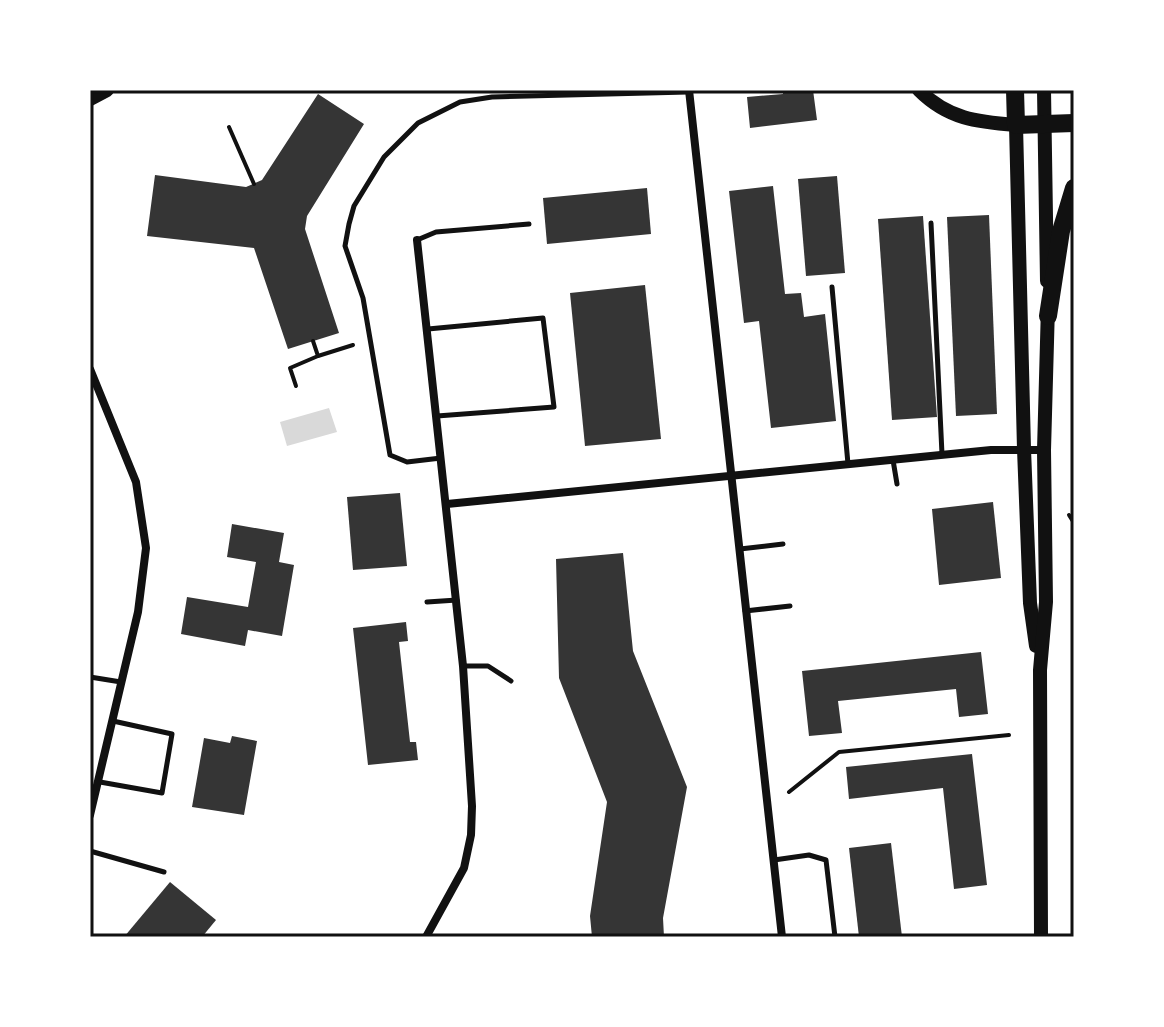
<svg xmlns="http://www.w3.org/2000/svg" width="1164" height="1027" font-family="'Libre Baskerville',serif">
  <rect width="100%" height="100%" fill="#fff"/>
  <polygon fill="#d9d9d9" points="329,408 337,432 287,446 280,422"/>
  <g fill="#353535">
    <polygon points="783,90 813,90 817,120 750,128 747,97 783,94"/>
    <polygon points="318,94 364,124 307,216 305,229 339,333 288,349 254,248 147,236 155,175 246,187 262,180"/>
    <polygon points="837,176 845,273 806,276 798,179"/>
    <polygon points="773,186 785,294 801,293 804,317 825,314 836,421 771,428 759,321 744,323 729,191"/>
    <polygon points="647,188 651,234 547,244 543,198"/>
    <polygon points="989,215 997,414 956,416 947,217"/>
    <polygon points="923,216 937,417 892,420 878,219"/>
    <polygon points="645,285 661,439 585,446 570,293"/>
    <polygon points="400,493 407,566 353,570 347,497"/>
    <polygon points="993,502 1001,578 939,585 932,509"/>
    <polygon points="232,524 284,533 279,562 294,565 282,636 248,630 245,646 181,634 187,597 248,607 256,562 227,557"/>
    <polygon points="623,553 633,651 687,787 663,918 664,937 592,937 590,916 607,802 559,678 556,559"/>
    <polygon points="406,622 408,641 399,642 410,742 416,742 418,760 368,765 353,628"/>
    <polygon points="981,652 988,714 959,717 956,689 838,701 842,733 809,736 802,671"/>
    <polygon points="232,736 257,741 244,815 192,807 204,738 230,743"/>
    <polygon points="972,754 987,885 954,889 943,788 849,799 846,767"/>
    <polygon points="891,843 902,937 859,937 849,848"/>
    <polygon points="170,882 216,920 202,937 124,937"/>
  </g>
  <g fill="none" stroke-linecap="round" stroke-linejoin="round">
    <g stroke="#111" stroke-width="4">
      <polyline points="229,127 254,184"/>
      <polyline points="318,356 353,345"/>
      <polyline points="296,386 290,368 318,356 313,341"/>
      <polyline points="1069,515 1074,523"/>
      <polyline points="789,792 839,752 1009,735"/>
    </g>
    <g stroke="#111" stroke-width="5">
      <polyline points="931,223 942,454"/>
      <polyline points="417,240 436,232 529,224"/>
      <polyline points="832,287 848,464"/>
      <polyline points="428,329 543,318 554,407 437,416"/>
      <polyline points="441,458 407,462 390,455 363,298 345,246 349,224 354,206 384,157 418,123 460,102 492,97 688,92"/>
      <polyline points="893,460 897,484"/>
      <polyline points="740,549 783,544"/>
      <polyline points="427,602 457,600"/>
      <polyline points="745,611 790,606"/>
      <polyline points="463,666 488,666 511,681"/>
      <polyline points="90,677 121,682"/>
      <polyline points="100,782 162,793 172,734 113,721"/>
      <polyline points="90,851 164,872"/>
      <polyline points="774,860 809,855 826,860 835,937"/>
    </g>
    <g stroke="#111" stroke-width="8">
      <polyline points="689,90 782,937"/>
      <polyline points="417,240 463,666 472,806 471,835 464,868 426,937"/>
      <polyline points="90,369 136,482 146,548 138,612 90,815"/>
      <polyline points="447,504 991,450 1044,450"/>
    </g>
    <g stroke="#111" stroke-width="14">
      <path d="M919,90C948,119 977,122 1016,125L1024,449L1030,603L1036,646"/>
      <polyline points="1044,90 1047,281"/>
      <polyline points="90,99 107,90"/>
      <polyline points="1041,937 1040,670 1046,602 1044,450 1048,306"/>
    </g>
    <g stroke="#111" stroke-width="18">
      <polyline points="1015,90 1016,125 1074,123"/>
      <polyline points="1048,316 1061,231 1074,188"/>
    </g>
  </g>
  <rect width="1164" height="1027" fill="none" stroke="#ffffff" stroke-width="184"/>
  <rect x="92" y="92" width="980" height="843" fill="none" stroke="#111" stroke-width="3"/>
</svg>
